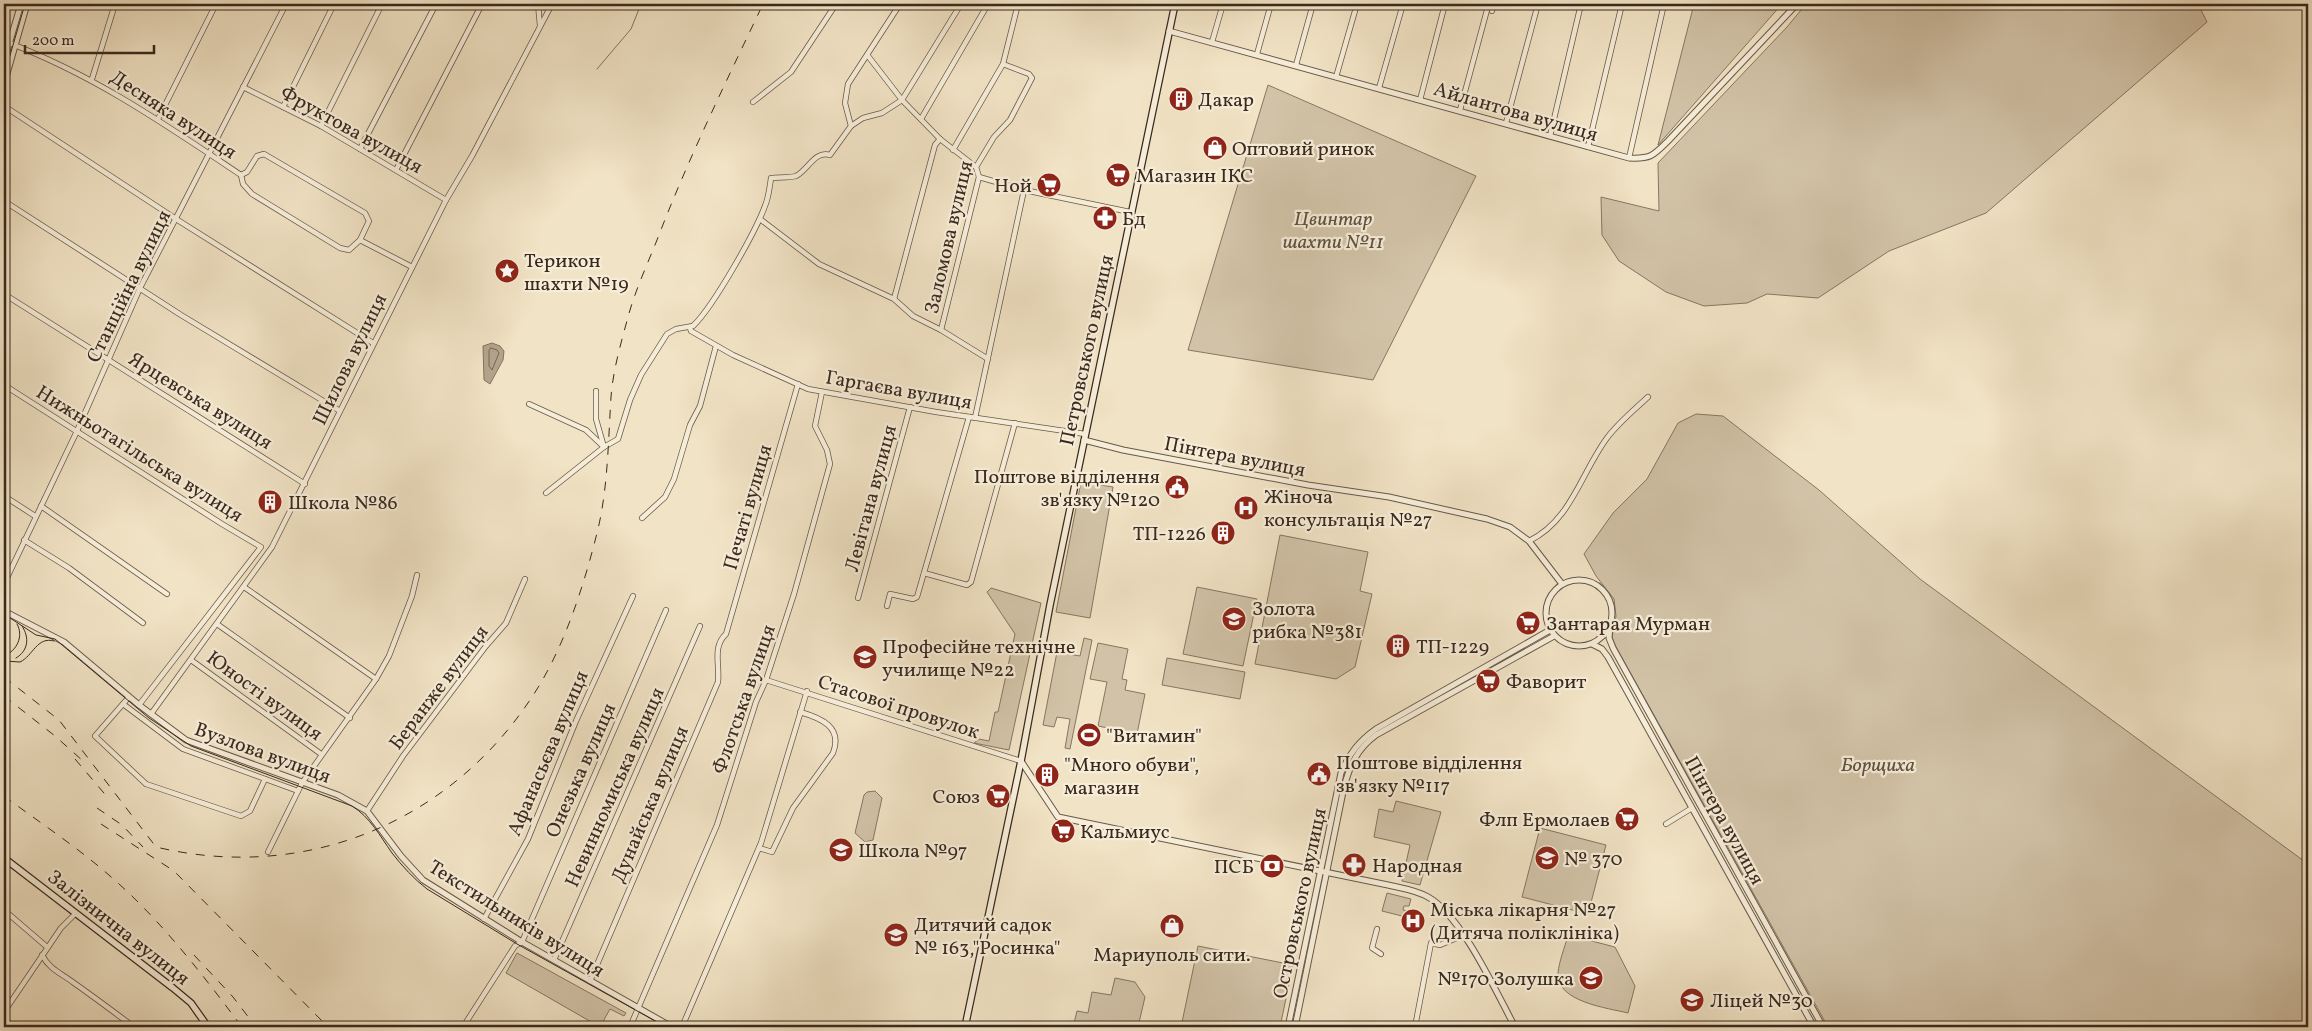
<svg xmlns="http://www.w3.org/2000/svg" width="2312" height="1031" font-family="Vollkorn,serif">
  <rect width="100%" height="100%" fill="#f1e3c5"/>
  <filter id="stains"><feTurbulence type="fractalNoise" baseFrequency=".004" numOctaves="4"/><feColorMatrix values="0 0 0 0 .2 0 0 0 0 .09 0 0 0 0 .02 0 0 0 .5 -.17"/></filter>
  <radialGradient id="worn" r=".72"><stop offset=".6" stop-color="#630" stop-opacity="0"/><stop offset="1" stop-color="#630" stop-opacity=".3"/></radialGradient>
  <g fill="#d2c3a8" stroke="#867662">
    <polygon points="1694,4 1782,4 1658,145"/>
    <polygon points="1806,4 2198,4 2207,22 1986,213 1889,251 1818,298 1767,294 1747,303 1704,306 1666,292 1619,261 1602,235 1601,197 1659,211 1658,163 1787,27"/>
    <polygon points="1268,85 1476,176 1373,380 1188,350"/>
    <polygon points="1696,414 1723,416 1819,490 1920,579 2308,864 2308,1027 1828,1027 1616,647 1612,637 1616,616 1614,599 1596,576 1584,554 1613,513 1647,479 1678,423"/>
    <polygon points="1081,482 1113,487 1090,618 1056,612"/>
    <polygon points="1280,535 1368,552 1360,591 1372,594 1355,667 1336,679 1255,664"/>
    <polygon points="1197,587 1257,599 1243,666 1183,654"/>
    <polygon points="991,588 1041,603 1009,750 974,743 979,739 989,741 995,712 998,712 1015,634 987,592"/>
    <polygon points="1084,638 1092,640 1070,749 1065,748 1070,719 1057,717 1054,727 1043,725 1057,652 1080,656"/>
    <polygon points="1098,643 1128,649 1122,679 1127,680 1125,690 1145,694 1137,734 1098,726 1107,682 1090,679"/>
    <polygon points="1167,658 1245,672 1240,699 1162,685"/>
    <polygon points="875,791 882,798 873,840 865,842 855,833 864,795 867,792"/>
    <polygon points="1396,801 1441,812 1420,885 1402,881 1410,845 1374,837 1379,809 1393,812"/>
    <polygon points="1540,828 1606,845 1588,914 1522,897"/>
    <polygon points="1387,893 1411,899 1409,906 1404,906 1403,910 1408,911 1406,917 1382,911"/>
    <path d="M1568,935L1615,947L1635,986L1628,1013C1608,1008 1556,1002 1558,973C1559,961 1565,947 1568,935Z"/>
    <polygon points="1198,946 1293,965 1280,1027 1181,1027"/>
    <polygon points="517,953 626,1013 624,1016 610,1009 600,1027 506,973"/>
    <polygon points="1115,978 1135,982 1145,997 1138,1027 1073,1027 1077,1011 1088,1013 1092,992 1111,995"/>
  </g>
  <polygon fill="#b3a48c" stroke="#837360" points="492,343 500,346 504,351 503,360 490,384 484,380 483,346"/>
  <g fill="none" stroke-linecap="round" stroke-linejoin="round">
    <polygon stroke="#766654" stroke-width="1" points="491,348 497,350 499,353 492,370 489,366 489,351"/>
    <polyline stroke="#837360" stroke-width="1" points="597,69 631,29 641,4"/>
    <defs>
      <g id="minor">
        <polyline points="538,4 540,26"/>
        <polyline points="1492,11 1494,4"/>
        <polyline points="1212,42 1223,4"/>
        <path d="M9,43C94,75 166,125 241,175L243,184L252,194L340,248L349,250L360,240L412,267"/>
        <polyline points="1257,54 1271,4"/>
        <polyline points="868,56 902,100 940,139 976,167"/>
        <polyline points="1296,65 1313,4"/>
        <polyline points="1336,77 1357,4"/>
        <polyline points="92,79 115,4"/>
        <polyline points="243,87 321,126 446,200"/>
        <polyline points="1379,88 1403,4"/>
        <polyline points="1420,100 1445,4"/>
        <polyline points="753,102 791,72 836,4"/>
        <polyline points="4,106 176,219 373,343"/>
        <polyline points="283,107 334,4"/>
        <polyline points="1460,110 1487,10"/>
        <polyline points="158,119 216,4"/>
        <polyline points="921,119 988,4"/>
        <polyline points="1506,123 1538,4"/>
        <polyline points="321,126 382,4"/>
        <polyline points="851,126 863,118 882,113 902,100 961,4"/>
        <polyline points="1550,136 1581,4"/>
        <polyline points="1588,147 1622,4"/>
        <polyline points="360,149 436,4"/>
        <polyline points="953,150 1003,64 1018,4"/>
        <polyline points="1629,158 1664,4"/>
        <polyline points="396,170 482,4"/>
        <polyline points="241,175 247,172 257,156 264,154 365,213 369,221 360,240"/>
        <polyline points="979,177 1024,190 1130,212"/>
        <polyline points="4,201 181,315 340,411"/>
        <polyline points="760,219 819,264 894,299 913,316 941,330 988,359"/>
        <polyline points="4,294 305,484"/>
        <polyline points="894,299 935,145 940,139"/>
        <polyline points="690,328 691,331 733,355 808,389 936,412 1085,434"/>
        <polyline points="941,330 979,177 976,167 994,137 1010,120 1032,78 1029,74 1003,64"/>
        <polyline points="4,385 222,524 261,547 139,705"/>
        <path d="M596,391V419L604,447L618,439L630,400L641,375L667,334L676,329L693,326C713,307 759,227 767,200C769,193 770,185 771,178C778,177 790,178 796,176C808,170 815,150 830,155L851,126L845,103L848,84L900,4"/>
        <polyline points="529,404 586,430 604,447 546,493"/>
        <polyline points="975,418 1024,190"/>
        <polyline points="4,496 35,516"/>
        <polyline points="41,506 167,594"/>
        <polyline points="642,518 665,497 674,479 690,425 700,406 716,346"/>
        <polyline points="24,540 69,568 143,623"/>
        <path d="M1529,541C1571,521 1581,473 1607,438C1618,423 1634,410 1648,397"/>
        <polyline points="924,573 967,585 971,582 1015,423"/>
        <polyline points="4,584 77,431 140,288 286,4"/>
        <polyline points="244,587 376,679"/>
        <polyline points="858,598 910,407"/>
        <polyline points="887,606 890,594 913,599 917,597 969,417"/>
        <polyline points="217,624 350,718"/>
        <polyline points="191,660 321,754"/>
        <polyline points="766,680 1021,761"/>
        <polyline points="129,697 95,736 146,784 241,816 250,811 265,779"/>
        <polyline points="123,704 183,749 298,791"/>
        <polyline points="151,714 272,547 446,200 472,156 552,4"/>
        <polyline points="367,811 403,756 486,646 506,623 525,579"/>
        <polyline points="1666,824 1692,808"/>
        <path d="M759,848L772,852L793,808L833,753C843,727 821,718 800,712"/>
        <polyline points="268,852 302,783 376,679 389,656 412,596 417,575"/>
        <polyline points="4,910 47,947"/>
        <polyline points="484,919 528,839 576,721 633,596"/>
        <polyline points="1377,929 1372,948 1381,954"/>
        <path d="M42,955C50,970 61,973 74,983C94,997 114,1012 134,1027"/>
        <polyline points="554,960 700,626"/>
        <path d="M590,981L718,682C720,665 712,647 726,634L798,384"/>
        <polyline points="4,1012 61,928 75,914"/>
        <polyline points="4,1019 14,1027"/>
        <polyline points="463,1027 515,946 522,942 666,610"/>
        <polyline points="630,1027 717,825 756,702 766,680 794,594 830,464 827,450 815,426 822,392"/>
        <polyline points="682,1027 761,843 807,691"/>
        <polyline points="1415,1027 1431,943 1440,945 1464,935"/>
      </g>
      <g id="tertiary">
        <path d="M1169,31L1629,158C1651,159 1653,156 1668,141L1797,4"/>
        <polyline points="4,61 21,4"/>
        <polyline points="4,84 27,4"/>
        <polyline points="1084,440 1123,450 1308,485 1389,497 1487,519 1510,527 1529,541 1562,584"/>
        <circle cx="1579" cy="613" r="33"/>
        <polyline points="4,611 64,642 139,705 186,740 338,795 367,811 401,856 423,880 522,942 672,1027"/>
        <polyline points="1610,626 1609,638 1613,648 1823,1027"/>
        <polyline points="1592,644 1602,649 1608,657 1814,1027"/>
        <path d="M1021,761L1058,817L1388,885C1401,888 1416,890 1428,897C1462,916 1496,992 1515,1027"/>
        <path d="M1288,1027L1341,773C1349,754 1359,741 1376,729L1550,630"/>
        <path d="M1295,1027L1344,787C1350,765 1357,749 1376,735L1554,636"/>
      </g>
      <g id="secondary">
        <polyline points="4,858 173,988 191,1003 208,1027"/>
        <polyline points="965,1027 1021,761 1050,605 1175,4"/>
      </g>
    </defs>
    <use href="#minor" stroke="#685847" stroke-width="6"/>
    <use href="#tertiary" stroke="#685847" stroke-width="7"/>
    <use href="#secondary" stroke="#3a291d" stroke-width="8"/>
    <use href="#minor" stroke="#f6edd9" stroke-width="4.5"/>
    <use href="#tertiary" stroke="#f6edd9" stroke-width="5"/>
    <use href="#secondary" stroke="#f6edd9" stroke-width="5.5"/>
    <g stroke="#3a291d" stroke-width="1">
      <polyline points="4,76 25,4"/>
      <path d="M4,614L36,635L55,639L149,718L191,746L352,806C370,817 380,836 392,853C402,866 414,879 427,889L517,944L666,1027"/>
      <path d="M4,656C17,651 24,636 17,624"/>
      <path d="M16,658C28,651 30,638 22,626"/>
      <path d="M4,661L20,662C33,656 37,636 54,641"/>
    </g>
    <g stroke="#3a291d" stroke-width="1" stroke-dasharray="9 9" stroke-linecap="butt">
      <path d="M4,677L59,720L156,847C302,882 446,825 530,700C562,653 582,592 596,537C608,492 608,444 611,397C613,370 621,343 628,317C635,291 647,265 657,240C688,159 726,82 763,4"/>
      <polyline points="4,696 55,736 83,761"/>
      <polyline points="75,759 109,799"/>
      <path d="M4,796C39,822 77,847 110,876C161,920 202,974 242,1027"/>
      <polyline points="97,808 122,825 143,847"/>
      <polyline points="101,824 174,871 328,1027"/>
      <polyline points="194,955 233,997 256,1027"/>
    </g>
  </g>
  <defs>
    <symbol id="building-disc" viewBox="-11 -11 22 22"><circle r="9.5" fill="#8f2418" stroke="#f6edd9"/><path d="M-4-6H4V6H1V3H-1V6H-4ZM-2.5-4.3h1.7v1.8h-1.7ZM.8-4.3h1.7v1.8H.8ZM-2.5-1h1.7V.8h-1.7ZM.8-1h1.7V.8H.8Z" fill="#fff"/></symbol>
    <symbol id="shop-disc" viewBox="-11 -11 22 22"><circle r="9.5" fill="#8f2418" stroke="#f6edd9"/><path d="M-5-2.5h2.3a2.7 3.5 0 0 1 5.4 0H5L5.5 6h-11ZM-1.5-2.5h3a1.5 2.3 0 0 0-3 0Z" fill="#fff"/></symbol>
    <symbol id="supermarket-disc" viewBox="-11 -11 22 22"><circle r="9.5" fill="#8f2418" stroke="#f6edd9"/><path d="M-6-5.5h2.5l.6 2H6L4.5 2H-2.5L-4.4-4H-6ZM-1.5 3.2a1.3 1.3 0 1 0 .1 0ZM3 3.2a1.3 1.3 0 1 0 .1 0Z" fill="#fff"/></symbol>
    <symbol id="pharmacy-disc" viewBox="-11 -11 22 22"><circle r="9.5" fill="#8f2418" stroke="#f6edd9"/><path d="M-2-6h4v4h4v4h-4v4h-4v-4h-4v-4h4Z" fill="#fff"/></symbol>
    <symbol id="sight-disc" viewBox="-11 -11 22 22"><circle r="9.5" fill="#8f2418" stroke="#f6edd9"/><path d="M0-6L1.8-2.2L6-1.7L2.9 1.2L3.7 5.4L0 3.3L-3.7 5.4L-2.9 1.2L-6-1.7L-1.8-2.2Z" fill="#fff"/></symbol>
    <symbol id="civic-disc" viewBox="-11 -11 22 22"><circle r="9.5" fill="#8f2418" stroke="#f6edd9"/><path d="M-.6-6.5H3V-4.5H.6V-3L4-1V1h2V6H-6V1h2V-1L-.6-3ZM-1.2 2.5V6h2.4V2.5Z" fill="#fff"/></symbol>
    <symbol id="hospital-disc" viewBox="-11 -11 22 22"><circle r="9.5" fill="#8f2418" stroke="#f6edd9"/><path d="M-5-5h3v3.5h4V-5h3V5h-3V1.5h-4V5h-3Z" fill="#fff"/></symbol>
    <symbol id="school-disc" viewBox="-11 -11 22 22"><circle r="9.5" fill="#8f2418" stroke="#f6edd9"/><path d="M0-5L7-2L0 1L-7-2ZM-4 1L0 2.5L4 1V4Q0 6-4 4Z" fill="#fff"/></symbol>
    <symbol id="university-disc" viewBox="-11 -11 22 22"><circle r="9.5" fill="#8f2418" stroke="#f6edd9"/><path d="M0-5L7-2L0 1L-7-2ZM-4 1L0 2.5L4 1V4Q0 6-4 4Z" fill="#fff"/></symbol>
    <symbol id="stadium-disc" viewBox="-11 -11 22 22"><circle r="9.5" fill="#8f2418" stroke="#f6edd9"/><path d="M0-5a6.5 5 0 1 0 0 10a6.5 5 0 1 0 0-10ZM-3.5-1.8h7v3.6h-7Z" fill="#fff"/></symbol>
    <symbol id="bank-disc" viewBox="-11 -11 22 22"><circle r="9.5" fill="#8f2418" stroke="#f6edd9"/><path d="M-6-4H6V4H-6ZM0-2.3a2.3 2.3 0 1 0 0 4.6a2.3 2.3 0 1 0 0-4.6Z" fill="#fff"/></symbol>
  </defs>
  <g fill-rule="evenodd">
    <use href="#building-disc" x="1167" y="85" width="28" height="28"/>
    <use href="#shop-disc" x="1201" y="134" width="28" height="28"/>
    <use href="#supermarket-disc" x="1104" y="161" width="28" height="28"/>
    <use href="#supermarket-disc" x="1035" y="171" width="28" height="28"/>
    <use href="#pharmacy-disc" x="1091" y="204" width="28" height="28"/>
    <use href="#sight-disc" x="493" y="257" width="28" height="28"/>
    <use href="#civic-disc" x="1163" y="473" width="28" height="28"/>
    <use href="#building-disc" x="256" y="488" width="28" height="28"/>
    <use href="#hospital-disc" x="1232" y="494" width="28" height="28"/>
    <use href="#building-disc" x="1209" y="519" width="28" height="28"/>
    <use href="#school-disc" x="1220" y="605" width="28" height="28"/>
    <use href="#supermarket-disc" x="1514" y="609" width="28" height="28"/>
    <use href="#building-disc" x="1384" y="632" width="28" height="28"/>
    <use href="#university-disc" x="851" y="643" width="28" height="28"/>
    <use href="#supermarket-disc" x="1474" y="667" width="28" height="28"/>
    <use href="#stadium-disc" x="1075" y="721" width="28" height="28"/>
    <use href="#civic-disc" x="1305" y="760" width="28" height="28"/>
    <use href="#building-disc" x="1033" y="761" width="28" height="28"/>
    <use href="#supermarket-disc" x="984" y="782" width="28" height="28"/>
    <use href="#supermarket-disc" x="1613" y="805" width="28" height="28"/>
    <use href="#supermarket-disc" x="1049" y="817" width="28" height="28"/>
    <use href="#school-disc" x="827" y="836" width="28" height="28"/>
    <use href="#school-disc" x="1533" y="844" width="28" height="28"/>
    <use href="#pharmacy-disc" x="1340" y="851" width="28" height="28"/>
    <use href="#bank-disc" x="1258" y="852" width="28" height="28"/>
    <use href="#hospital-disc" x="1399" y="907" width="28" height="28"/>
    <use href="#shop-disc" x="1158" y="912" width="28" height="28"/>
    <use href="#school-disc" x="882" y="921" width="28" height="28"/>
    <use href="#school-disc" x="1577" y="964" width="28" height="28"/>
    <use href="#school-disc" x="1678" y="986" width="28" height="28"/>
  </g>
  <g text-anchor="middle" stroke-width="4.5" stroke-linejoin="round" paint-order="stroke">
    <g font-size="20" fill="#3a291d" stroke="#f6edd9" text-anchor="start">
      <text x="1198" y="106">Дакар</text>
      <text x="1232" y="155">Оптовий ринок</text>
      <text x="1136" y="182">Магазин ІКС</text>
      <text x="1032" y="192" text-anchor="end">Ной</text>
      <text x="1122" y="225">Бд</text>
      <text x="524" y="267">Терикон<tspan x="524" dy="23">шахти №19</tspan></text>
      <text x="1160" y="483" text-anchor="end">Поштове відділення<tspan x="1160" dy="23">зв'язку №120</tspan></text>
      <text x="1264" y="503">Жіноча<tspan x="1264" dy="23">консультація №27</tspan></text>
      <text x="288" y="509">Школа №86</text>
      <text x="1206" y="540" text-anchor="end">ТП-1226</text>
      <text x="1252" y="615">Золота<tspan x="1252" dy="23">рибка №381</tspan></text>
      <text x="1546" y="630">Зантарая Мурман</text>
      <text x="882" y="653">Професійне технічне<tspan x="882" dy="23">училище №22</tspan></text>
      <text x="1416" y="653">ТП-1229</text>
      <text x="1506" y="688">Фаворит</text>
      <text x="1106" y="742">"Витамин"</text>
      <text x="1336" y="769">Поштове відділення<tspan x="1336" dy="23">зв'язку №117</tspan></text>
      <text x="1064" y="771">"Много обуви",<tspan x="1064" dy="23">магазин</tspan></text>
      <text x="980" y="803" text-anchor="end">Союз</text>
      <text x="1610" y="826" text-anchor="end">Флп Ермолаев</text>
      <text x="1080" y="838">Кальмиус</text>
      <text x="858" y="857">Школа №97</text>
      <text x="1564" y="865">№ 370</text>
      <text x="1372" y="872">Народная</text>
      <text x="1254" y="873" text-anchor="end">ПСБ</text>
      <text x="1430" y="916">Міська лікарня №27<tspan x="1430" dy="23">(Дитяча поліклініка)</tspan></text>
      <text x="914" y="931">Дитячий садок<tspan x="914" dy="23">№ 163,"Росинка"</tspan></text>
      <text x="1172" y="961" text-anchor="middle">Мариуполь сити.</text>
      <text x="1574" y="985" text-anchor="end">№170 Золушка</text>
      <text x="1710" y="1007">Ліцей №30</text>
    </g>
    <g font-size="20" fill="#3a291d" stroke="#f6edd9">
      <text transform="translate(1516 111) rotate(16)" y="7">Айлантова вулиця</text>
      <text transform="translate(174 114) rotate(33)" y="7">Десняка вулиця</text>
      <text transform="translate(352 129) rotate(29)" y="7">Фруктова вулиця</text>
      <text transform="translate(948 237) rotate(-77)" y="7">Заломова вулиця</text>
      <text transform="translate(128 286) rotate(-64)" y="7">Станційна вулиця</text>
      <text transform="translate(1086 350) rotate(-78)" y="7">Петровського вулиця</text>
      <text transform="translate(349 359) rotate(-64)" y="7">Шилова вулиця</text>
      <text transform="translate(899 389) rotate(10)" y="7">Гаргаєва вулиця</text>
      <text transform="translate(201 400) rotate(32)" y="7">Ярцевська вулиця</text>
      <text transform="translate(140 453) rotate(32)" y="7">Нижньотагільська вулиця</text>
      <text transform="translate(1235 456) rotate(11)" y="7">Пінтера вулиця</text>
      <text transform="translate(870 498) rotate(-75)" y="7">Левітана вулиця</text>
      <text transform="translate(747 507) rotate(-74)" y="7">Печаті вулиця</text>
      <text transform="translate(438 687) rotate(-53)" y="7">Беранже вулиця</text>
      <text transform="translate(265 695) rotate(36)" y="7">Юності вулиця</text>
      <text transform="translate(743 699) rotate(-71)" y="7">Флотська вулиця</text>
      <text transform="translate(899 706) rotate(18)" y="7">Стасової провулок</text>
      <text transform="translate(263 752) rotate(20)" y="7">Вузлова вулиця</text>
      <text transform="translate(547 753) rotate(-67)" y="7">Афанасьєва вулиця</text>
      <text transform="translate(580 770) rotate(-66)" y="7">Онезька вулиця</text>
      <text transform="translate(614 787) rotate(-66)" y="7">Невинномиська вулиця</text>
      <text transform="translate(649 804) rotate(-67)" y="7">Дунайська вулиця</text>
      <text transform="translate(1725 820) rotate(61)" y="7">Пінтера вулиця</text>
      <text transform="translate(1299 903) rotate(-78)" y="7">Островського вулиця</text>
      <text transform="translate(517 918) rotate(32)" y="7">Текстильників вулиця</text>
      <text transform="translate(119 927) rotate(38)" y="7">Залізнична вулиця</text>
    </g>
    <g font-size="20" font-style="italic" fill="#605040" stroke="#f6edd9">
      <text x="1333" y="225">Цвинтар<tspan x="1333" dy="23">шахти №11</tspan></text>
      <text x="1878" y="771">Борщиха</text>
    </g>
  </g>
  <rect width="2312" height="1031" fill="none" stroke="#f1e3c5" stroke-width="20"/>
  <rect x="5" y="5" width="2302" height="1021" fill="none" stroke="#3a291d" stroke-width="2.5"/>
  <rect x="10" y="10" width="2292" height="1011" fill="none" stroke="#3a291d"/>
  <path d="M25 45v8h129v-8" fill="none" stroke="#3a291d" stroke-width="2.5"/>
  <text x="32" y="45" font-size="15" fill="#3a291d" stroke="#f6edd9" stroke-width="4" paint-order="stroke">200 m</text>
  <rect width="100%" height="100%" filter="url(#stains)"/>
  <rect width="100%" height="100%" fill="url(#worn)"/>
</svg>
